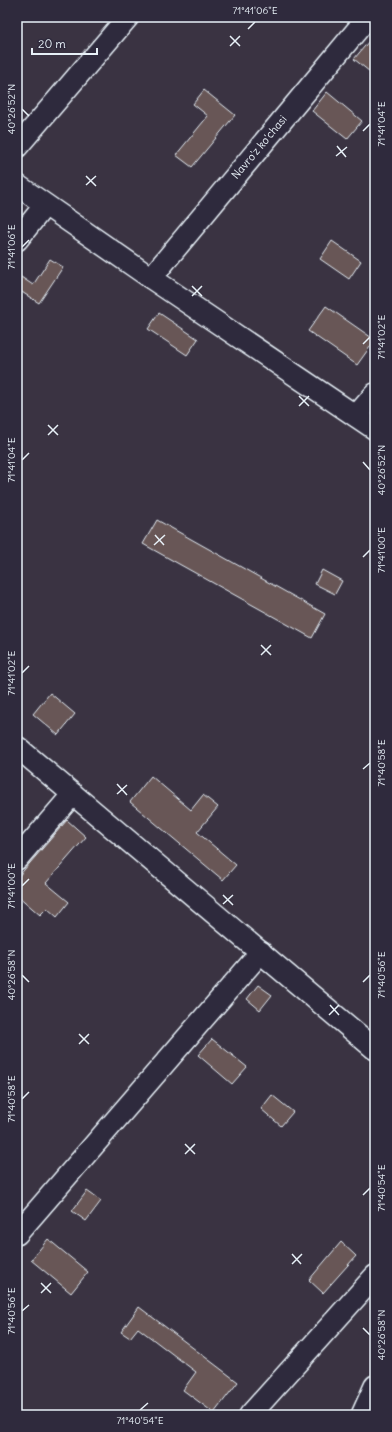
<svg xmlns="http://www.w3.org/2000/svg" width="392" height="1432" font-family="Delius,sans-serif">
  <rect width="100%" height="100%" fill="#3a3342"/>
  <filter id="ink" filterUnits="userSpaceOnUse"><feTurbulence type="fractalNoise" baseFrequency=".025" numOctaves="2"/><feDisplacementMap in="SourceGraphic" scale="8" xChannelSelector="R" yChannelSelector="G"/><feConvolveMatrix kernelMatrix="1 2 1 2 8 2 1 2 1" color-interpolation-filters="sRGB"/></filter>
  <g filter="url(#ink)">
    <g fill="#685756" stroke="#e8f1f8">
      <polygon points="375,34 375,76 354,59"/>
      <polygon points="204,90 235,115 192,167 176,155 208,116 193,104"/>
      <polygon points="327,92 362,121 347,139 312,111"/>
      <polygon points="332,241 361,261 349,279 320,259"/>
      <polygon points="50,259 63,267 39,303 17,289 17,277 18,275 33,285"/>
      <polygon points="326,306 375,340 357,365 308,331"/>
      <polygon points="159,313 198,339 187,355 148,329"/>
      <polygon points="157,520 325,614 312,638 143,544"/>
      <polygon points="322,570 342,581 335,594 315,584"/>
      <polygon points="50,693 75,714 58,735 33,714"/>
      <polygon points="151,776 191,810 203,795 218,807 197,832 236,865 223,880 130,802"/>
      <polygon points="67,820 86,837 46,883 69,902 57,917 47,908 40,915 17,895 17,878"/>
      <polygon points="258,985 272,995 260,1010 247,999"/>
      <polygon points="212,1039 247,1067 232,1084 198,1055"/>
      <polygon points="272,1095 293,1112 281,1126 261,1109"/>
      <polygon points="87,1191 101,1201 86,1221 72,1211"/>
      <polygon points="48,1239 88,1272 71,1293 31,1260"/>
      <polygon points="341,1242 356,1256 323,1293 309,1280"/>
      <polygon points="139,1307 238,1382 214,1413 183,1390 196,1372 138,1328 130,1338 121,1332"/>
    </g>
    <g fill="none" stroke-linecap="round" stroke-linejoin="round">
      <defs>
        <g id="minor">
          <polyline points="17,147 128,17"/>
          <polyline points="17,185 151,278 375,429"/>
          <polyline points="17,240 45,205"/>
          <polyline points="151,278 368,17"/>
          <polyline points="356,416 375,394"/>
          <polyline points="17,747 375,1049"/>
          <polyline points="17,859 73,794"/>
          <polyline points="17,1234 261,952"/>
          <polyline points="250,1415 375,1276"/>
          <polyline points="362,1415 375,1386"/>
        </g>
      </defs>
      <use href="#minor" stroke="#e8f1f8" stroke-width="24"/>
      <use href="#minor" stroke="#2f2a3d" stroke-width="21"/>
    </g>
  </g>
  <path fill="none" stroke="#e8f1f8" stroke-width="1.5" d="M248,29L255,22M230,36L240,46M230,46L240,36M22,109L29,116M363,131L370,124M337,146L346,157M336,156L347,147M86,176L96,186M86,185L96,176M22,247L29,240M192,286L202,296M192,296L202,286M363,344L370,337M299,396L309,406M299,406L309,396M48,425L58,435M48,435L58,425M22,460L29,453M363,462L370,470M155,535L164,545M154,545L165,535M363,557L370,550M261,645L271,655M261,655L271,645M22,673L29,666M363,769L370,763M117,784L127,795M117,794L127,785M22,886L29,879M223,895L233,905M223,904L233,895M22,975L29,982M363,982L370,975M330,1005L339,1015M329,1015L339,1005M79,1034L89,1044M79,1044L89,1034M22,1099L29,1092M185,1144L195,1154M185,1154L195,1144M363,1195L370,1188M292,1254L301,1264M292,1264L302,1254M41,1283L51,1293M41,1293L51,1283M22,1311L29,1305M363,1328L370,1335M140,1410L148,1403"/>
  <g text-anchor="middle" stroke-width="3" stroke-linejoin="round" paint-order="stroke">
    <g font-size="11" fill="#e8f1f8" stroke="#2f2a3d">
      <text transform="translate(259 147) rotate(-50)" y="4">Navro'z ko'chasi</text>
    </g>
  </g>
  <rect width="392" height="1432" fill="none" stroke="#2f2a3d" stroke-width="44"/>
  <path d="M32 48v6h65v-6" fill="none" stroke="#e8f1f8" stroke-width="2"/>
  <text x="38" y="48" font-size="12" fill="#e8f1f8" stroke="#2f2a3d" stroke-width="3" paint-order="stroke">20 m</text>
  <rect x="22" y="22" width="348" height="1388" fill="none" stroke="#e8f1f8" stroke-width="1.5"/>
  <g font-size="10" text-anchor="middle" fill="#e8f1f8">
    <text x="255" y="14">71°41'06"E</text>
    <text transform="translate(11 109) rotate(-90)" y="4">40°26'52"N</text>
    <text transform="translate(381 124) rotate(-90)" y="4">71°41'04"E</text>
    <text transform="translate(11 247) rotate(-90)" y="4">71°41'06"E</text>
    <text transform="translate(381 337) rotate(-90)" y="4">71°41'02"E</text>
    <text transform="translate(11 460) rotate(-90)" y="4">71°41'04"E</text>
    <text transform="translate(381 470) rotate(-90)" y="4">40°26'52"N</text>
    <text transform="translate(381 550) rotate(-90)" y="4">71°41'00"E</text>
    <text transform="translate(11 673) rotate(-90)" y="4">71°41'02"E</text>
    <text transform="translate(381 763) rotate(-90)" y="4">71°40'58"E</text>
    <text transform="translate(11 886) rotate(-90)" y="4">71°41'00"E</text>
    <text transform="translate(11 975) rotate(-90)" y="4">40°26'58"N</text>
    <text transform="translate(381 975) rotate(-90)" y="4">71°40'56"E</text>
    <text transform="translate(11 1099) rotate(-90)" y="4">71°40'58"E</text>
    <text transform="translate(381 1188) rotate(-90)" y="4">71°40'54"E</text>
    <text transform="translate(11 1311) rotate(-90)" y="4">71°40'56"E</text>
    <text transform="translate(381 1335) rotate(-90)" y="4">40°26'58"N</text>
    <text x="140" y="1424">71°40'54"E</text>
  </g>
</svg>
